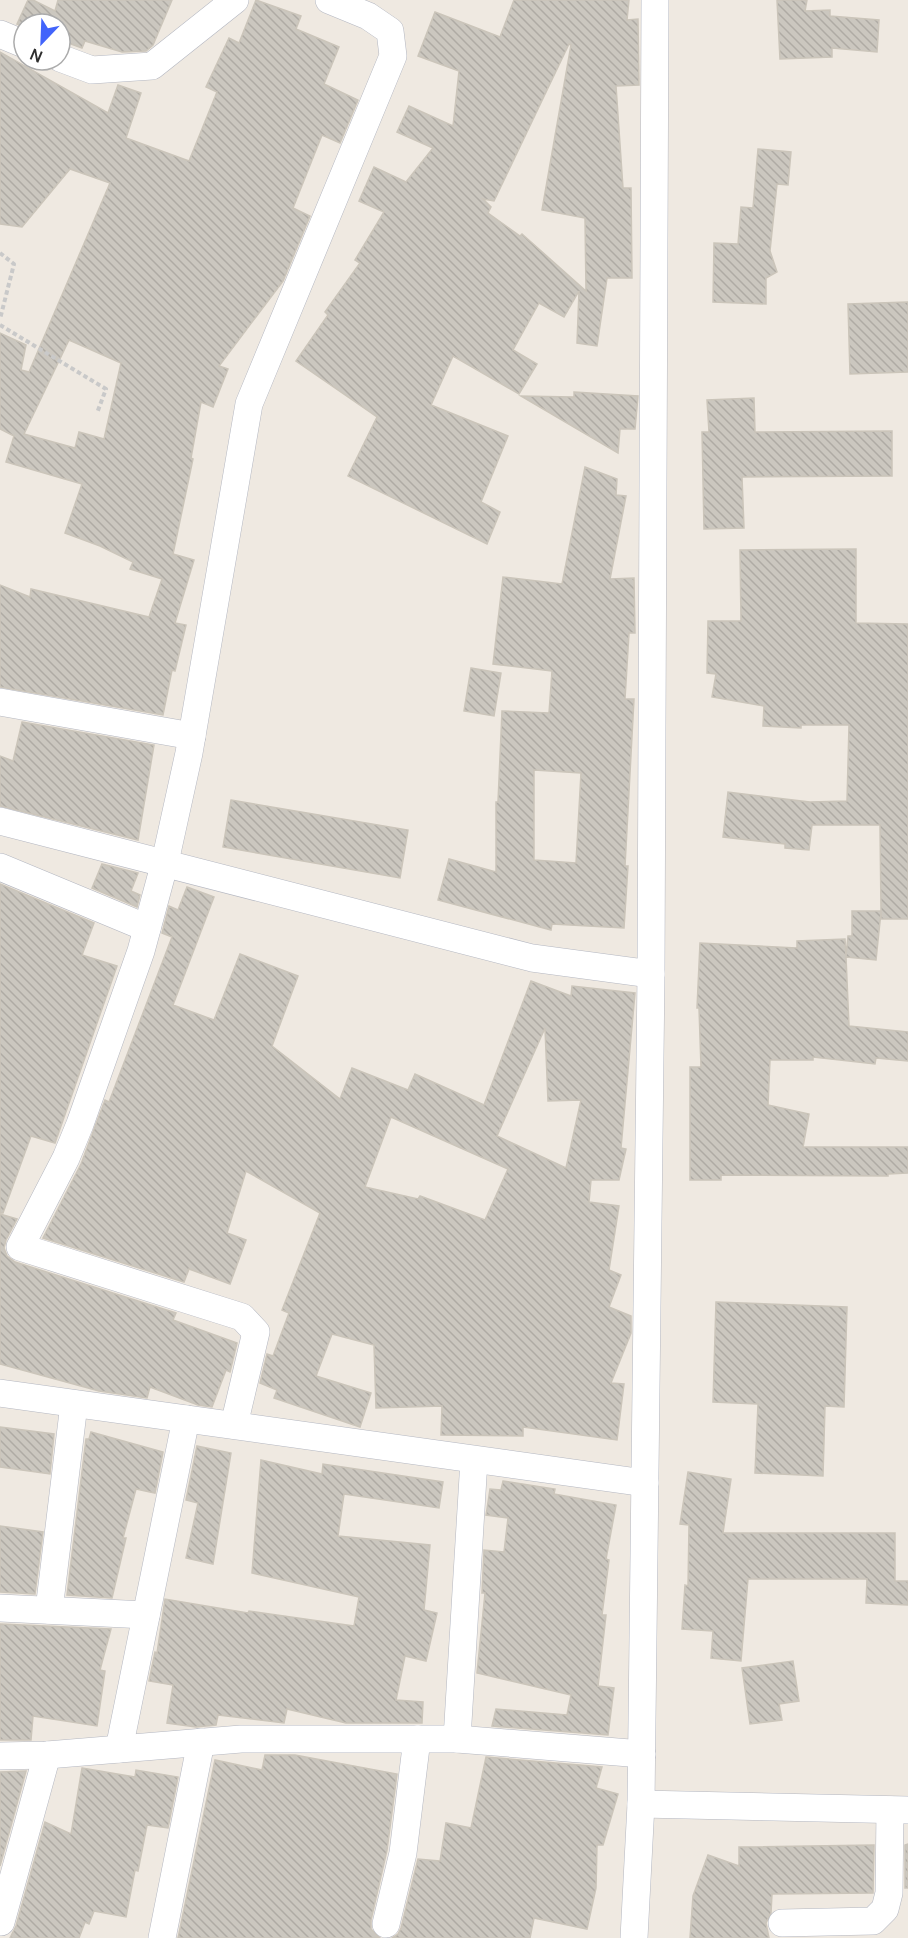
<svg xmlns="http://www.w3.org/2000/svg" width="908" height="1938" font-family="Manrope,sans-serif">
  <defs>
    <pattern id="building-back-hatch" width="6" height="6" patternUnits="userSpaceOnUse" patternTransform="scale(1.5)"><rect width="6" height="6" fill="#cbc7bf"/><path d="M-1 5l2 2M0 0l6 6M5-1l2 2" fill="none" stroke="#afaba4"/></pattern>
  </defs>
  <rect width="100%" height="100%" fill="#efe9e1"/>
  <g fill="url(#building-back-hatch)" stroke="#cbc5ba" stroke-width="1.5" fill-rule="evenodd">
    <polygon points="28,0 33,0 55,11 58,0 172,0 153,45 146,51 122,52 85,41 82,48 60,40 60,24 24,24 24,26 17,24"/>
    <path d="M256,0L301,16L296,29L339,47L324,84L358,100L340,143L322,135L293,208L310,216L283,281L219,366L228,369L213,407L201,402L191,458L193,459L173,554L194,560L175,623L186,625L175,671L172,670L163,715L0,687V585L30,597L31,589L149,617L162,579L130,569L133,562L100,546L65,533L82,484L6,462L14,436L0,429V333L26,345L21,370L29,372L110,183L70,169L22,227L0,224V52L108,113L118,85L141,93L126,138L189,161L217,92L206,87L229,38L239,43ZM69,340L121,363L104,439L79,432L75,448L24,434Z"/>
    <path d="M514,0H629L627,20L638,19L639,85L616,86L623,188H631L632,278H607L597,346L577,343L579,291L564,317L539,303L513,350L537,364L519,394L453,356L431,405L508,436L481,502L500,512L487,544L348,476L377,417L296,361L328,315L325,312L360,263L355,260L384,212L359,201L374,167L406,182L433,148L397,132L409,106L453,126L459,71L418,56L435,12L500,37ZM569,44L571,45L542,210L585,218L586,291L522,234L520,236L488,213L491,207L483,199L494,201Z"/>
    <polygon points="777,0 807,0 805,11 830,10 830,16 879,20 877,52 832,48 832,57 780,59"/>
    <polygon points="758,149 791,152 788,185 777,184 770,251 777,272 766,278 766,304 713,302 714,243 738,244 741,207 753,208"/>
    <polygon points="908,302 908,372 850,374 848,304"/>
    <polygon points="574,392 638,396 635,429 620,429 618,453 521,396 574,397"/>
    <polygon points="754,398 755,432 892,431 892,476 742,477 744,528 704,529 702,432 709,432 707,400"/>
    <path d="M585,467L617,479L616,495L626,496L610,579L634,578L635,633H629L625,699H634L625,866H628L624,928L552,924L551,930L438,900L449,859L496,872V802H498L502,711L549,713L552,671L493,664L503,577L562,584ZM534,770L581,773L576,863L534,860Z"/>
    <polygon points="856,549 856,623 908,624 908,919 881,919 881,912 876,960 846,957 849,1026 908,1032 908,1061 876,1058 875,1064 813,1057 813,1060 770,1060 768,1105 809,1114 803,1147 908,1147 908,1173 888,1174 888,1176 721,1175 721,1180 690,1180 690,1067 701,1067 699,1008 697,1008 700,943 797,948 797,941 845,939 846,956 848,936 852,936 852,911 881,911 880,825 812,825 809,850 785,848 785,844 723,837 728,792 810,802 847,801 849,725 801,725 801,728 763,726 764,706 712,697 716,674 707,673 708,621 741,621 740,550"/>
    <polygon points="471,668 501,673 494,716 464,711"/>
    <polygon points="22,722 154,745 138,840 0,806 0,756 13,761"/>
    <polygon points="231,800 408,830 400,878 223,847"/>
    <polygon points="102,864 138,873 131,891 140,895 137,907 92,888"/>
    <polygon points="0,884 94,923 82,955 117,966 55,1143 31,1136 3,1213 0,1213"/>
    <path d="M187,887L214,897L173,1005L214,1020L240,954L298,976L272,1046L340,1099L352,1068L408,1090L415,1074L484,1105L531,981L571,996L572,986L635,993L621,1148L626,1149L619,1180H591L589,1202L619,1206L609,1270L621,1275L609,1307L631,1316V1333L611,1383L624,1384L617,1440L523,1427V1436L441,1435L442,1406L376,1408L374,1345L332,1334L316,1376L371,1393L360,1427L274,1398L277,1390L260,1383L267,1354L273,1356L289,1313L282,1310L320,1213L246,1171L227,1233L246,1240L230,1284L189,1269L184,1282L43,1238L81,1164L105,1100L109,1102L172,937L162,933L169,906L178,910ZM545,1028L548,1101L581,1100L566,1168L497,1136ZM391,1117L508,1169L485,1220L420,1196L418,1199L365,1187Z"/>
    <polygon points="0,1214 17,1219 6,1240 4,1248 7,1256 15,1262 176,1313 173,1320 237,1343 230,1372 226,1370 212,1407 198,1405 150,1387 147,1398 99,1391 0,1364"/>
    <polygon points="716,1302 847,1307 844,1407 825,1406 823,1476 755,1473 758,1404 713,1402"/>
    <polygon points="0,1427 54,1434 50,1474 0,1467"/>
    <polygon points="91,1432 163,1452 155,1493 136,1489 123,1538 126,1538 112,1598 67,1595 86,1439 89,1439"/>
    <polygon points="197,1446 231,1453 213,1564 186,1558 198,1503 186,1500"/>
    <polygon points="261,1460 322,1474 323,1464 443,1482 439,1508 344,1494 338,1536 430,1545 424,1610 437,1613 426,1661 405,1656 396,1700 423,1702 422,1723 346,1723 287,1709 284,1723 218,1715 216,1725 196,1727 167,1723 173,1685 149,1681 155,1652 157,1653 165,1599 248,1613 249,1611 354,1626 359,1597 252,1573"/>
    <polygon points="688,1472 731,1479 723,1533 895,1533 895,1581 908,1581 908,1605 866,1603 867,1579 748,1579 741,1661 711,1658 713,1631 682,1629 685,1585 688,1586 689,1525 680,1524"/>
    <polygon points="503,1481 555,1489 554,1494 616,1505 606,1559 609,1560 602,1615 606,1615 598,1686 614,1688 608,1735 492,1726 496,1709 567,1715 571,1695 477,1673 485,1593 482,1593 484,1550 504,1552 508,1518 486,1515 487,1509 490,1489 501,1490"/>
    <polygon points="0,1526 43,1532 35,1594 0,1592"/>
    <polygon points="0,1624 111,1629 100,1670 105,1671 97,1726 33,1716 31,1740 0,1740"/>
    <polygon points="793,1661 799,1701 779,1704 782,1720 750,1724 742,1668"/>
    <polygon points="265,1755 295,1755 397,1774 387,1850 371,1920 371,1929 380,1938 178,1938 215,1760 262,1770"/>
    <polygon points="486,1757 602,1767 596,1788 618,1794 603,1845 597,1845 596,1888 587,1929 534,1918 530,1938 392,1938 398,1934 401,1928 418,1859 440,1861 446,1823 471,1828"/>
    <polygon points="82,1768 135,1777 136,1770 178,1777 168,1828 147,1825 138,1871 135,1870 126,1917 94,1911 89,1924 85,1922 79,1938 10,1938 16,1926 45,1822 71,1834"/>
    <polygon points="26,1771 0,1866 0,1772"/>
    <polygon points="908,1844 908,1888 905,1888 905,1845"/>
    <polygon points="874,1845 873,1893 772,1894 771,1913 766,1923 769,1938 690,1938 693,1896 708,1855 739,1866 739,1847"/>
  </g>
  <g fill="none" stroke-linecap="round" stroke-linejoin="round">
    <defs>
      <g id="minor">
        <polyline points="0,34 24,44"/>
        <polyline points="60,58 92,70 152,66 235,0"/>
        <polyline points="0,702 192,736"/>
        <polyline points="0,821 532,958 651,974"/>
        <polyline points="0,867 147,928"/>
        <polyline points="0,1393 645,1483"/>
        <polyline points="234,1425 256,1332 242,1317 20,1247 66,1158 80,1124 141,951 165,862 189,753 249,404 393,56 390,31 368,16 329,0"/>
        <polyline points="0,1608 146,1615"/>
        <polyline points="49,1610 74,1404"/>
        <polyline points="457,1739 474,1460"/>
        <polyline points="119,1749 186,1419"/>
        <polyline points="0,1756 47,1755 241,1739 457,1739 642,1754"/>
        <polyline points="641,1804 908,1810"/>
        <polyline points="1,1922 47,1755"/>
        <polyline points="782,1923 873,1921 885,1909 889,1893 890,1810"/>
        <polyline points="386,1924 403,1853 417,1739"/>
        <polyline points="162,1938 201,1742"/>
        <polyline points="634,1938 641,1804 651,974 655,0"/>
      </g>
    </defs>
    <use href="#minor" stroke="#b4b7c1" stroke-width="28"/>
    <g stroke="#c9c9c9" stroke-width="4" stroke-dasharray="4.5 3" stroke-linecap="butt">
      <polyline points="0,253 14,264 0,319"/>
      <polyline points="0,325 106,389 97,413"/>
    </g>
    <use href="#minor" stroke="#fff" stroke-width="27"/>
  </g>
  <g transform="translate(42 42) rotate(203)"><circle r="28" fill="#ffffff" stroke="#ababab" stroke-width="1.5"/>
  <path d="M0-4.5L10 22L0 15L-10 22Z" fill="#4264fb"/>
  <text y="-9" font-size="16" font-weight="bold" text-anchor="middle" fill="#2e2e2e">N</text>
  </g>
</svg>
